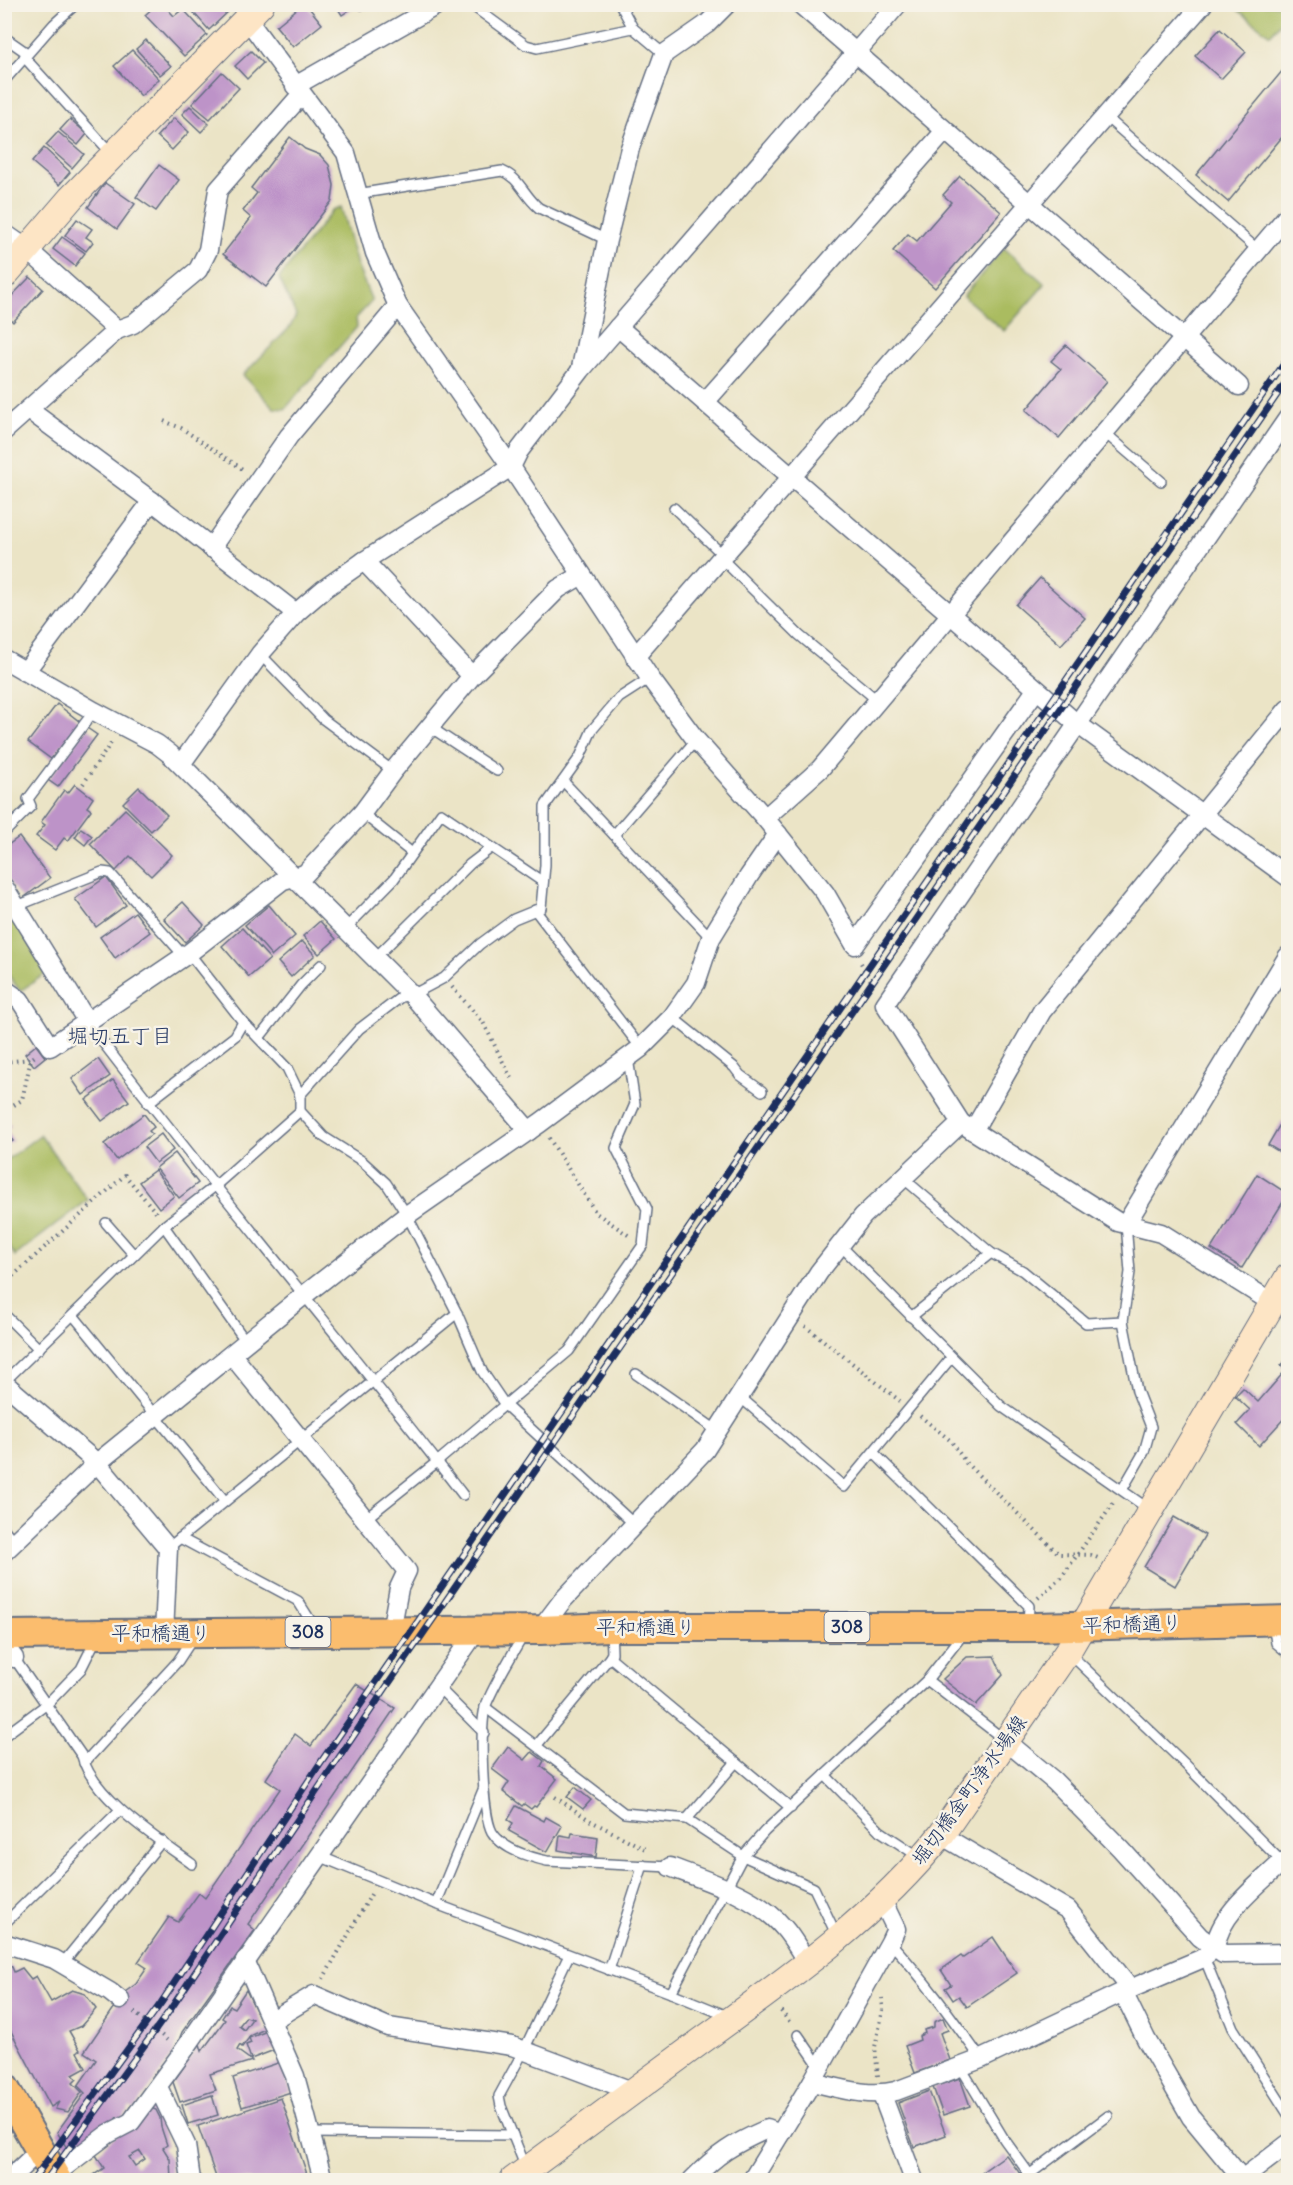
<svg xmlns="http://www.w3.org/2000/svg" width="1293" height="2185" font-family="Delius,'Klee One',sans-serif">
  <rect width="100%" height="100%" fill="#f7f3e8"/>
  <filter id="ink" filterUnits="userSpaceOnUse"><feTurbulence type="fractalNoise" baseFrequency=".0167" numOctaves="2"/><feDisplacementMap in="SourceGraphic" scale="12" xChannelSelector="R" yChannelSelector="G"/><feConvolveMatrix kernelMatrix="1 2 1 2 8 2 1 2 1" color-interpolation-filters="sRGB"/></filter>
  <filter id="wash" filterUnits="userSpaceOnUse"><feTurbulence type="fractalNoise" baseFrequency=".008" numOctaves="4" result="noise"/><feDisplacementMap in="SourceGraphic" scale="24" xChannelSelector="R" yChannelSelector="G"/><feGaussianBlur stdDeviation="1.35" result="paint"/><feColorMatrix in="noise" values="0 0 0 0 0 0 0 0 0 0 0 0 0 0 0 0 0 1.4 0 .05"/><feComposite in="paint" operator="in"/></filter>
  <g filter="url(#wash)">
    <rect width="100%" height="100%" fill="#ebe4c6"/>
    <g fill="#aabc60" stroke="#62765f" stroke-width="1.5">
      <polygon points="1232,5 1288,5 1288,13 1270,35"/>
      <polygon points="341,207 357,265 372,301 356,318 357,327 285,409 274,408 243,375 290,327 296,315 279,278 333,210"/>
      <polygon points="1004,248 1045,284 1004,331 963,296"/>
      <polygon points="13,917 48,972 20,991 9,976 5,975 4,921"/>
      <polygon points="40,1135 88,1200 15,1256 5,1240 5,1161"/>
    </g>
    <g id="blocks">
      <g fill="#bd93c8" fill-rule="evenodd">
        <polygon points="157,4 163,4 174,16 183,9 207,35 184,56 145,15"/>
        <polygon points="186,4 229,4 231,9 209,30"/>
        <polygon points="303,4 306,4 322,24 293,47 276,26"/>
        <polygon points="335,4 369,4 361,10 357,5 342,15"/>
        <polygon points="1220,29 1246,52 1221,79 1195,56"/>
        <polygon points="146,40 171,66 160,75 136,49"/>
        <polygon points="132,50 159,79 141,96 114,66"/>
        <polygon points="251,51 263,63 247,79 235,66"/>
        <polygon points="1288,64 1288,130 1228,202 1196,175"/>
        <polygon points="222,72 239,88 210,119 192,104"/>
        <polygon points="190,106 209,124 201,132 182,114"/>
        <polygon points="174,118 189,132 172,150 157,136"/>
        <polygon points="70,119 87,134 78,145 60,130"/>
        <polygon points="58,132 84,154 72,168 46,145"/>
        <polygon points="290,137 305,149 320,155 329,165 334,185 332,201 266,287 223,254 251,218 243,211 257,193 251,188"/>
        <polygon points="44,148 70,172 59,185 32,162"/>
        <polygon points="159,165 179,180 156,211 136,197"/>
        <polygon points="960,176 1001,212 935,288 893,251 908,234 917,241 951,202 943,195"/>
        <polygon points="105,183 135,204 117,229 88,207"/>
        <polygon points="77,219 92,229 86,237 93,242 86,251 65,235"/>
        <polygon points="62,237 85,253 75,266 53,249"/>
        <polygon points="30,277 43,289 13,322 4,313 4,304"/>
        <polygon points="1066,345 1107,381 1059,438 1026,410 1061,369 1051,361"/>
        <polygon points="1040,578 1085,618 1061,645 1016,605"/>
        <polygon points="57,704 80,722 51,759 28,742"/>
        <polygon points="87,728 97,735 58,787 48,780"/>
        <polygon points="75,784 93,798 87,807 91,810 68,841 64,838 55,850 36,836 45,825 41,822 64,790 68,793"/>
        <polygon points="139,787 167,815 151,831 123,803"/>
        <polygon points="125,809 172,855 151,876 130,856 116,871 90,844"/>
        <polygon points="81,828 92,836 85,845 75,837"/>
        <polygon points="19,837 50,878 22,899 4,875 4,848"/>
        <polygon points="106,877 126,905 96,927 75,899"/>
        <polygon points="183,902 204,925 185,942 164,919"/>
        <polygon points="269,905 295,936 272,956 245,925"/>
        <polygon points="135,912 150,932 115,958 100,937"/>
        <polygon points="320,921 336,939 319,954 303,936"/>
        <polygon points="242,928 270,959 249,977 222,946"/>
        <polygon points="302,941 315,955 291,977 278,962"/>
        <polygon points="36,1045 45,1057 34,1066 25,1054"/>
        <polygon points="98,1059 110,1076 83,1095 72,1079"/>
        <polygon points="113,1080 129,1101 102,1121 86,1100"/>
        <polygon points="144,1114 154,1127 149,1131 152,1134 117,1160 104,1144"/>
        <polygon points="4,1116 11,1126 6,1129 13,1141 4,1146"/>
        <polygon points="1282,1121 1288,1125 1288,1157 1268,1145"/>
        <polygon points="161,1134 173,1150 156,1163 144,1147"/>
        <polygon points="175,1153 198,1183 179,1198 156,1168"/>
        <polygon points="155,1170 174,1196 159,1208 139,1182"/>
        <polygon points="1257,1174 1288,1194 1242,1268 1211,1249"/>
        <polygon points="1288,1357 1288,1372 1281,1366"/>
        <polygon points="1285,1371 1288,1374 1288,1414 1259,1446 1237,1424 1250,1410 1235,1396 1243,1388 1258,1402"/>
        <polygon points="1174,1517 1205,1535 1175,1586 1144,1567"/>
        <polygon points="994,1656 1003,1675 976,1705 943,1679 967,1657"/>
        <polygon points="356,1684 395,1708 248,1924 255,1930 182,2032 174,2053 134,2110 130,2107 121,2120 117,2117 111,2126 92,2137 89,2136 73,2158 57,2132 85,2093 78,2086 96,2060 84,2052 125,1992 136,1984 147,1968 138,1962 169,1917 178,1922 199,1893 205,1898 280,1789 266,1779 295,1734 311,1746"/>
        <polygon points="508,1747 525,1760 532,1752 544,1761 541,1766 557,1779 536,1807 534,1806 531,1809 524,1804 522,1806 503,1791 509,1782 492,1769"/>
        <polygon points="575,1787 591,1800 583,1809 567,1797"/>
        <polygon points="516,1806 544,1821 546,1817 562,1826 547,1852 509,1831 513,1823 508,1820"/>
        <polygon points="572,1833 598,1837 596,1857 558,1850 560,1835 571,1837"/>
        <polygon points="993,1937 1017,1973 967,2007 959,1996 953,2000 945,1988 951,1985 941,1970 961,1956 963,1958"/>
        <polygon points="4,1965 12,1967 14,1972 22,1968 31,1979 36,1976 51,2002 72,1990 85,1994 96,2009 81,2026 69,2031 80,2050 77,2052 86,2068 73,2075 77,2079 73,2083 82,2092 68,2112 55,2109 59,2102 51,2107 4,2018"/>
        <path d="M246,1990L265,2029L251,2035L242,2047L240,2045L237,2050L252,2061L210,2074L216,2090L180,2102L173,2082L200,2044L202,2051L225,2020L222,2018L230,2006L234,2008ZM246,2017L252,2019L244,2030L239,2026Z"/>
        <polygon points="943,2018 948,2030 940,2033 950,2060 915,2073 905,2046 920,2040 919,2036 925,2033 924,2030 934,2027 934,2022"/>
        <polygon points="270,2030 277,2049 251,2059 246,2045 251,2043 249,2038"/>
        <polygon points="281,2062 291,2092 242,2107 233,2078"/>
        <polygon points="960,2078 970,2106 943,2115 933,2087"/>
        <polygon points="929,2091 946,2135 914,2147 898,2103"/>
        <polygon points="212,2095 218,2115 188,2124 182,2105"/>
        <polygon points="281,2098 309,2180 217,2180 198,2126"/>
        <path d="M151,2108L156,2110L160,2118L161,2127L167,2145L163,2148L170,2159L171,2180H98L94,2175L104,2168L96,2155L109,2141ZM140,2151L145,2159L135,2166L129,2157Z"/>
        <polygon points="1006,2155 1021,2175 1013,2180 988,2180 982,2172"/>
        <polygon points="8,2157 14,2167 4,2176 4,2158"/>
      </g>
    </g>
  </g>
  <g filter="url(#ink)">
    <use href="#blocks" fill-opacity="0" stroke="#646e82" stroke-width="1.5"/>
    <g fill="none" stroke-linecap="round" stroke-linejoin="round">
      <defs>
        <g id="lane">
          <polyline points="470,4 526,45 537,48 633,28 664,54"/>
          <polyline points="620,4 633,28"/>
          <polyline points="4,37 27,53"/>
          <polyline points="24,57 111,153"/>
          <polyline points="4,81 54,24 76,4"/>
          <polyline points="1105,116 1258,250"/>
          <path d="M357,194L502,171C520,178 524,196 539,208L607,240"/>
          <polyline points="1104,432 1161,481"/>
          <polyline points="674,508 724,556"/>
          <polyline points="722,559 799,635 878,701"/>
          <polyline points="260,654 323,719 393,771"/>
          <polyline points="430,727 497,771"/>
          <polyline points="563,781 711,938"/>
          <polyline points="362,813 412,853"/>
          <polyline points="4,833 31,806 28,799 94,711"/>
          <polyline points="614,835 696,740"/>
          <polyline points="17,906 102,872 110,873 184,956"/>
          <polyline points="535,910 641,1048"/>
          <polyline points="346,928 394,879 441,813 543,882"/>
          <polyline points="189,953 243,1022 287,1068 300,1095 300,1111 324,1137 362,1161 386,1183 407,1215 457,1313 482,1371 505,1405 634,1524"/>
          <polyline points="375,958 470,864 491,848"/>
          <polyline points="672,1017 734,1067 740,1075 762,1091"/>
          <path d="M88,1023C209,1183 340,1336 463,1495"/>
          <polyline points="259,1038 301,985 321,965"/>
          <polyline points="300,1095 359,1029 401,997 412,995 444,978 480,944 514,919 541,908 545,865 545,806 580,757 592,730 619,698 650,678"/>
          <polyline points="148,1103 235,1036 243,1022"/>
          <polyline points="903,1178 991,1253 1023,1271 1086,1323 1123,1321"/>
          <polyline points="106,1223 134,1255"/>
          <polyline points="164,1226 247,1343"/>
          <polyline points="840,1245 1001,1406 1150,1510"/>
          <polyline points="73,1315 225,1501"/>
          <polyline points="7,1317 39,1349"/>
          <polyline points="911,1317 991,1253"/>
          <polyline points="636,1374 716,1430"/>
          <polyline points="4,1382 164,1226 215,1186 300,1111"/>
          <polyline points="739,1396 844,1487 951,1358"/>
          <polyline points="874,1453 1029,1606 1028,1625"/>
          <polyline points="1122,1490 1144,1452 1151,1427 1137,1391 1123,1321 1130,1272 1126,1224"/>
          <polyline points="364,1520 437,1462 569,1351 643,1245 647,1209 616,1148 635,1104 628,1058"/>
          <polyline points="4,1529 15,1543"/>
          <polyline points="180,1538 298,1601 315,1628"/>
          <polyline points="168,1548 457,1313"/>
          <polyline points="1273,1622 1276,1643 1288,1653"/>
          <path d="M523,1636C510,1658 496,1681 486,1705C479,1723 482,1814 492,1832C502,1849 529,1857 547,1861L670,1867"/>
          <polyline points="1068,1652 1184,1763 1282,1862"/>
          <polyline points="610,1657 612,1653 611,1629"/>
          <path d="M14,1658L82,1756C93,1798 158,1839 192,1864"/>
          <polyline points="927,1680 1006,1741"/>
          <polyline points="438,1687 484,1733"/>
          <polyline points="485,1707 624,1813 687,1819 743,1856 814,1888 837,1936"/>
          <polyline points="4,1736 47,1704 81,1669 96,1639"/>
          <polyline points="537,1745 610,1657 791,1808"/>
          <polyline points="84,1763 178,1661 193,1638"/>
          <polyline points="825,1775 880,1831 921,1858"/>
          <polyline points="687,1819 736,1762"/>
          <polyline points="319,1856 436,1904 671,1993 730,2017"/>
          <polyline points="436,1904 483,1790"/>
          <polyline points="4,1924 120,1810"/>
          <path d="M890,1942C924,1979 952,2018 981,2059"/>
          <polyline points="1204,1957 1233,2028 1288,2114"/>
          <polyline points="62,1964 162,1841"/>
          <polyline points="609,1970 643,1865"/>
          <polyline points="671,1993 743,1856 765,1831 927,1680 964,1633"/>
          <polyline points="798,2035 820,2067"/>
          <polyline points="960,2066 1004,2139 1030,2175"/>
          <polyline points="311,2133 513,2135"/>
          <polyline points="526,2168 501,2106 499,2096 523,2052 569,1955"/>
          <polyline points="1022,2180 1108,2116"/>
        </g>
        <g id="street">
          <polyline points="800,4 1239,386"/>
          <polyline points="247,19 346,153 375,253 398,306 511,467 650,678 696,740 765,818 825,893 855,945 1036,690"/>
          <polyline points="295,86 439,4"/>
          <polyline points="4,233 27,249 117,330"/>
          <polyline points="618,327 1076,723 1288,877"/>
          <polyline points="581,368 607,240 630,148 664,54 707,24 727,4"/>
          <polyline points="705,402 945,131"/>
          <polyline points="29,410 152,501 296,613"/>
          <polyline points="4,431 117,330 133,324 198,270 208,250 218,190 301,95"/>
          <polyline points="211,548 289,436 398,306"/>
          <polyline points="364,561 472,676"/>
          <polyline points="635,657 1203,4"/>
          <polyline points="4,659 94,711 157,744 170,754 412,995 529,1131"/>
          <polyline points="25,672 152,501"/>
          <polyline points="181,764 260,654 296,613 324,589 364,561 511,467 519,451 581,370 898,4"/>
          <polyline points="765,818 820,769 1288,215"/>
          <polyline points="4,887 88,1023"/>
          <polyline points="4,989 20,1000 50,1047 189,953 283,880 305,874 362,813 393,771 472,676 558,589 582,575"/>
          <polyline points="973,1131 1042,1011 1288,709"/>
          <polyline points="1126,1224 1288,956"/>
          <polyline points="1273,1303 1161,1233 1118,1222 961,1123 885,1004 1288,418"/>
          <polyline points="232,1355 407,1571 399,1588 391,1631"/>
          <polyline points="4,1383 97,1463 168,1548 164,1634"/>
          <polyline points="4,1552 97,1463 303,1296 407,1215 540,1123 641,1048 672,1017 696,983 711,938 749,876 778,834"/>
          <polyline points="540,1630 562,1601 705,1450 819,1272 863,1216 961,1123"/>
          <polyline points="4,1645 14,1658"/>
          <polyline points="1006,1741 1054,1781 1121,1849 1200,1937 1223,1954 1288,1953"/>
          <polyline points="941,1835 1068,1910 1131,1989"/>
          <path d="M670,1867C708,1881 757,1896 784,1928C793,1938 800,1952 808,1963"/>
          <polyline points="4,1943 54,1959 110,1992 120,2000"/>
          <polyline points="245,1961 295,2076 323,2180"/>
          <polyline points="1123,1992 1146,2039 1191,2117 1243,2180"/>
          <polyline points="271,2021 314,1995 388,2027 512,2046 632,2091"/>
          <path d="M812,2082C839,2088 869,2098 896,2091L981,2059L1123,1992L1201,1959L1215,1948C1219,1914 1258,1885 1282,1862L1288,1860"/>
          <polyline points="158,2087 186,2145 191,2180"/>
          <polyline points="882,2095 914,2180"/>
          <polyline points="54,2175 108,2134 131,2122 182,2053 477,1630"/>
          <polyline points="8,2180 40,2150"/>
          <path d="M692,2180C717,2154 733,2144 767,2129L780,2134"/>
          <polyline points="752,2180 812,2082 890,1942 896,1929 882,1900"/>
          <polyline points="1241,2180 1288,2144"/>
        </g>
        <g id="secondary">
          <polyline points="4,276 71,198 261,4"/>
          <path d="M513,2180C575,2134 637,2088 700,2042C786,1980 875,1918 941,1835L1068,1651L1288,1277"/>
        </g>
        <g id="primary">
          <polyline points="4,1635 540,1630 611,1627 1036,1627 1288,1620"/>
          <polyline points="4,2087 57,2180"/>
        </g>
      </defs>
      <use href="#lane" stroke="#646e82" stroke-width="12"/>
      <use href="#street" stroke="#646e82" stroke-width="21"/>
      <use href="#secondary" stroke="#646e82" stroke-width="28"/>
      <use href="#primary" stroke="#646e82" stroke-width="32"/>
      <g stroke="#646e82" stroke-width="4" stroke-dasharray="1.5 4.5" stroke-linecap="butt">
        <polyline points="164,421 181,428 244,470"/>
        <polyline points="83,784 113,740"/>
        <polyline points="861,963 875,988"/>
        <polyline points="452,987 483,1022 511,1078"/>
        <polyline points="4,1062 31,1059"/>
        <polyline points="14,1105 22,1100 31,1059 35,1056"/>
        <polyline points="549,1138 596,1213 631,1237"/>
        <polyline points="4,1284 125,1175 158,1215"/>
        <polyline points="805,1326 900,1401"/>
        <polyline points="920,1416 951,1441 966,1463 1059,1554 1091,1555 1098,1558"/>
        <polyline points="1038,1598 1061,1578 1115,1501"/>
        <polyline points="555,1797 591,1821 645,1849"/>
        <polyline points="323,1979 373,1891"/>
        <polyline points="781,2011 791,2024"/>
        <polyline points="134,2012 167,2040"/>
        <polyline points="878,2076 875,2047 883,2010 882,1998"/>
      </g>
      <use href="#lane" stroke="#fff" stroke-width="9"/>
      <use href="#street" stroke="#fff" stroke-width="18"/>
      <use href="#secondary" stroke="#fde5c5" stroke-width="26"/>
      <use href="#primary" stroke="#fbbd6e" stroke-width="28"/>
      <defs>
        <g id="rail">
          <polyline points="33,2180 161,2003 323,1759 1288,358"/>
          <polyline points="46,2180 170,2010 387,1686 1288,379"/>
        </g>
      </defs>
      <use href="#rail" stroke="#1b2f5e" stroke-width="7"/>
      <use href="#rail" stroke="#f7f3e8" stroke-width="4.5" stroke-dasharray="14" stroke-linecap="butt"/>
    </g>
  </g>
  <g text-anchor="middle" stroke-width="5" stroke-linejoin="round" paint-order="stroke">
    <g fill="#f7f3e8" stroke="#5d6a87" stroke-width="1.5">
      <rect x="824.5" y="1612" width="45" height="30" rx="4.5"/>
      <rect x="285.5" y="1617" width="45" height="30" rx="4.5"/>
    </g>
    <g font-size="18" font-weight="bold" fill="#1b2f5e">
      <text x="847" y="1633">308</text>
      <text x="308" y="1638">308</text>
    </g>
    <g font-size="20" fill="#1b2f5e" stroke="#f7f3e8">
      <text transform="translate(1132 1624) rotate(-2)" y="7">平和橋通り</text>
      <text x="646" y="1634">平和橋通り</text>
      <text x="161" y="1640">平和橋通り</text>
      <text transform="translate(969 1790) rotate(-54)" y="7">堀切橋金町浄水場線</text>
    </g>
    <g font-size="21" fill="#1b2f5e" stroke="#f7f3e8">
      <text x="120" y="1043">堀切五丁目</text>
    </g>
  </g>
  <rect width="1293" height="2185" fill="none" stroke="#f7f3e8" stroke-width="24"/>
</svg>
